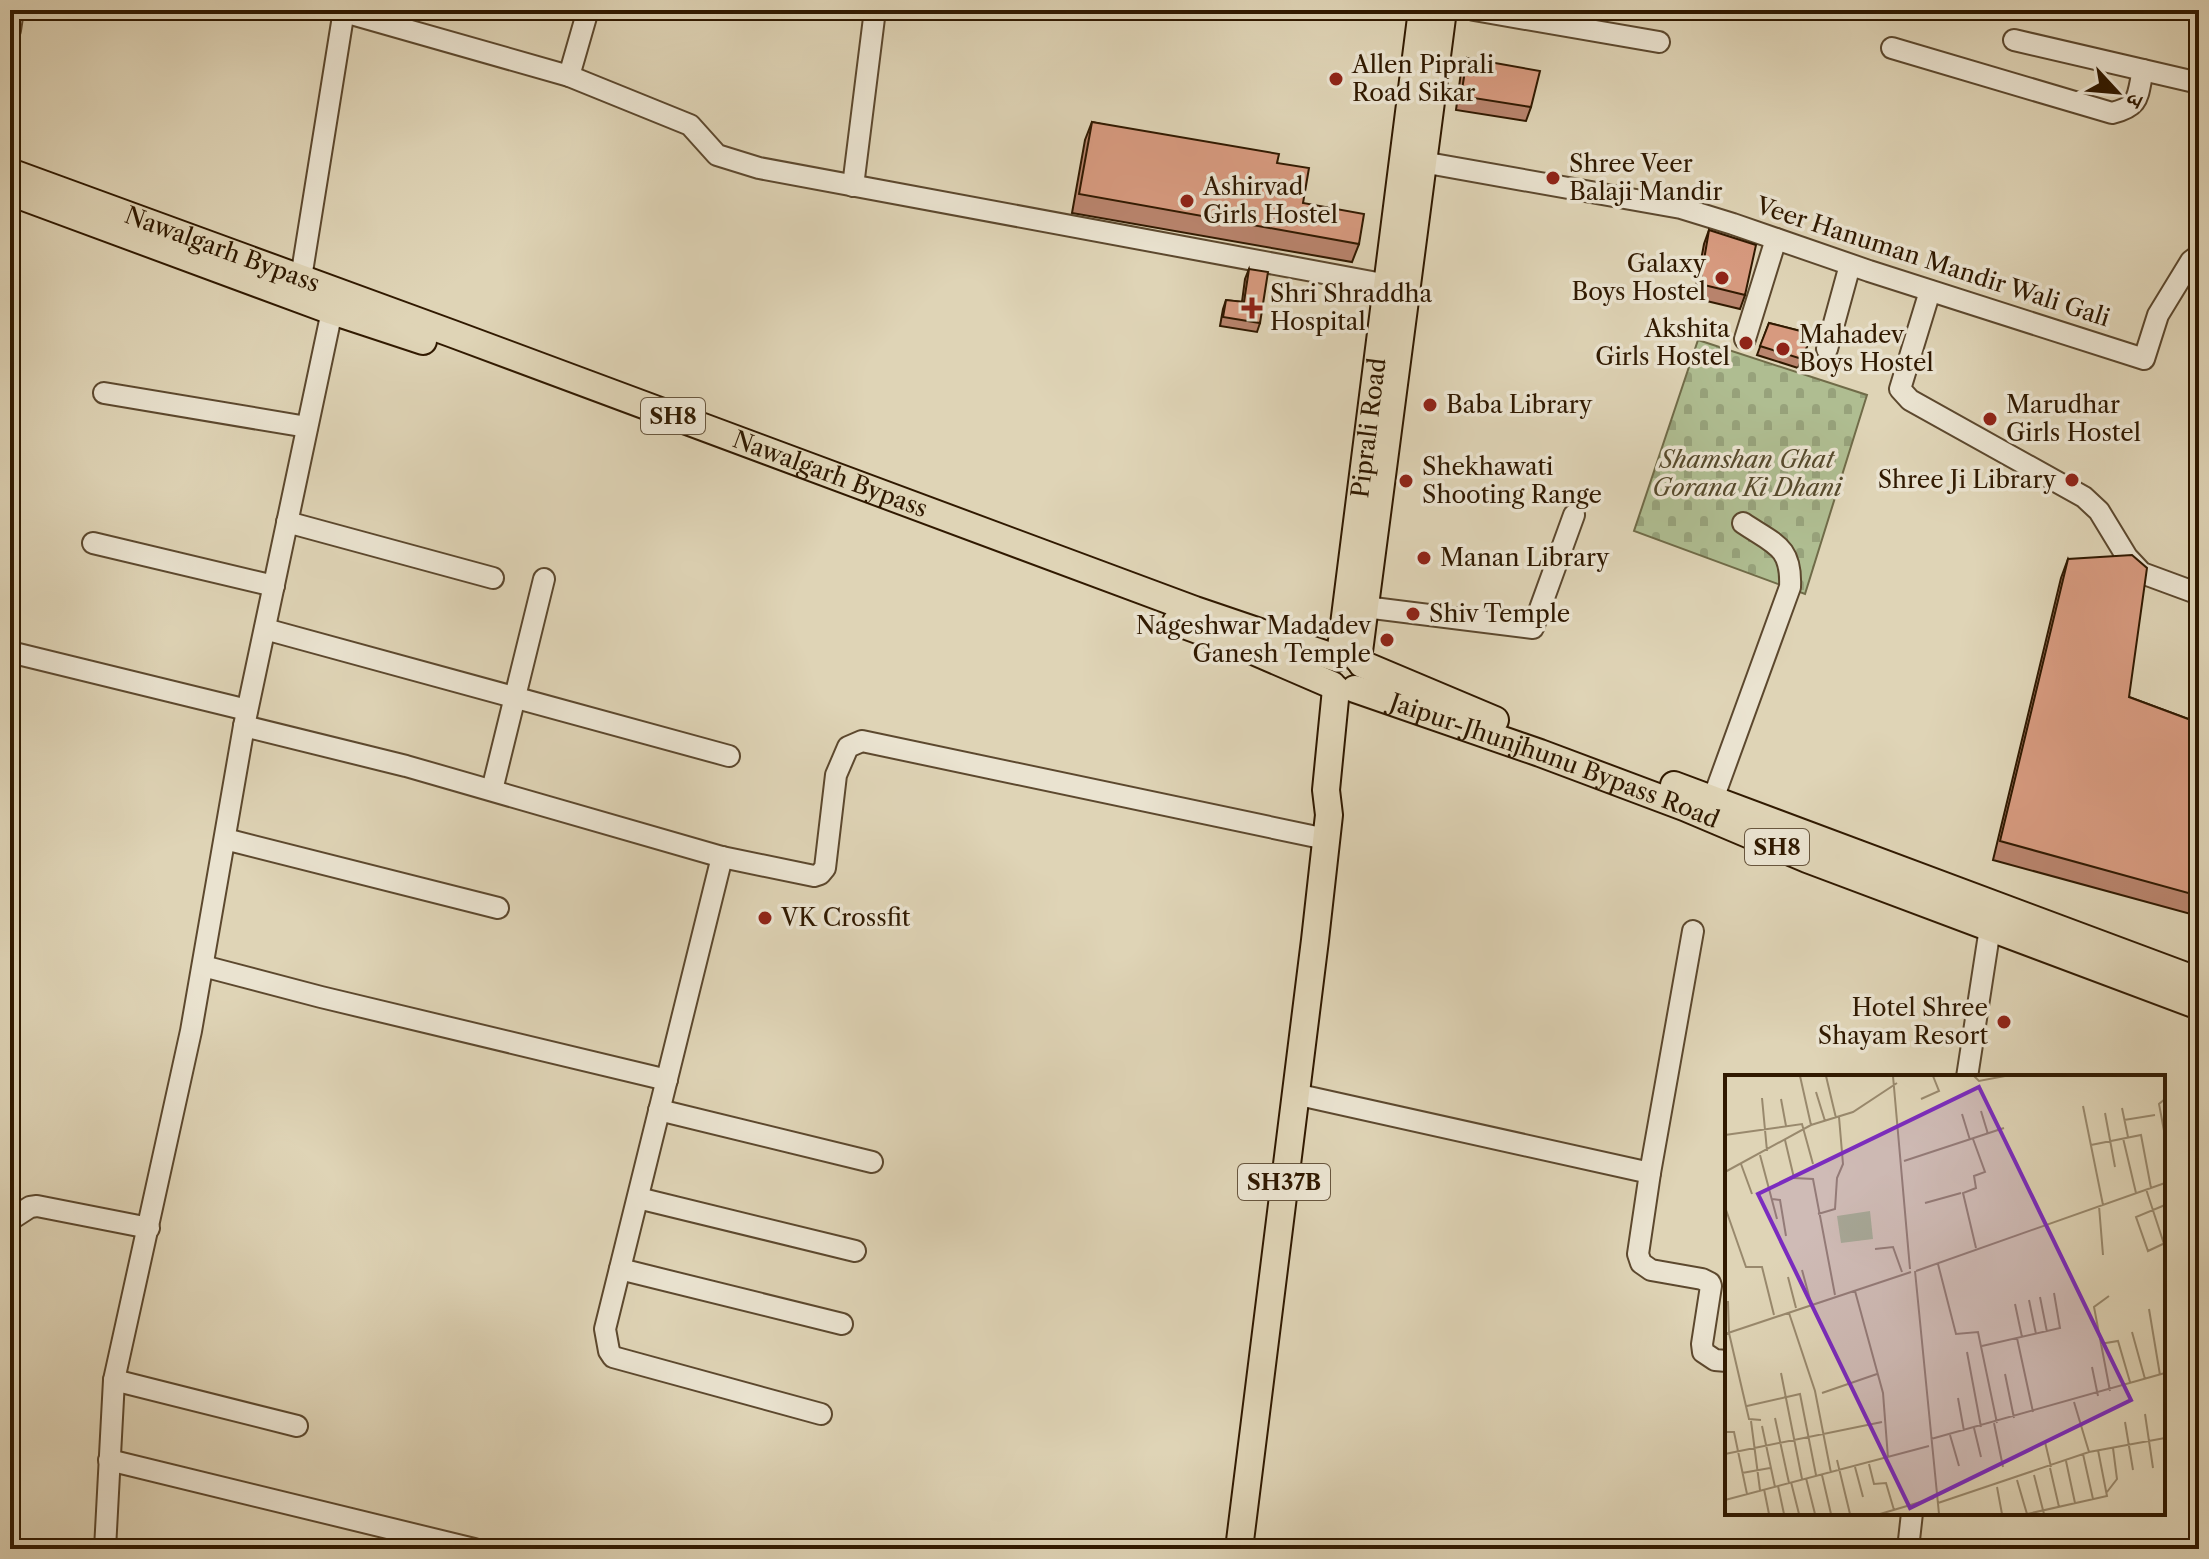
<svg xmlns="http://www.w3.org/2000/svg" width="2209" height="1559" font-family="'Libre Caslon Text','Noto Serif Devanagari',serif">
  <defs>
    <pattern id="cemetery-stones" width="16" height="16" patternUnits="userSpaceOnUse" patternTransform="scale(2)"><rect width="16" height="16" fill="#afbd91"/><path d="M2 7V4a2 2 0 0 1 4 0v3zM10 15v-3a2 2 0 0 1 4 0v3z" fill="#97a27b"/></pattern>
  </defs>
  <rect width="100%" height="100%" fill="#dfd4b6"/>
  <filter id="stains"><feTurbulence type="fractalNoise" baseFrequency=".0025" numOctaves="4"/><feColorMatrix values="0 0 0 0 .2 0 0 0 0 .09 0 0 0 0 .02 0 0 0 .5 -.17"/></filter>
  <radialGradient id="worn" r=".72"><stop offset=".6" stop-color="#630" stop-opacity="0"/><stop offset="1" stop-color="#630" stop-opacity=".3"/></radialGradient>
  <polygon fill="url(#cemetery-stones)" stroke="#706b48" stroke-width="2" points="1698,340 1867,395 1805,594 1634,531"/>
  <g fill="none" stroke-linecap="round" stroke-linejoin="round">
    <defs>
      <g id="minor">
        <polyline points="1474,10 1659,42"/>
        <polyline points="344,12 569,76 690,125 717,155 759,168 1388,285"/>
        <polyline points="10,30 13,10"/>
        <polyline points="2014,40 2199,83"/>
        <path d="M1892,48L2112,113C2141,106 2137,96 2143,70"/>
        <polyline points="569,76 588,10"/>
        <polyline points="1422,162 1681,208 1733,224 1869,271 2144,359 2158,315 2191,261 2199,255"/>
        <polyline points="853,186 875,10"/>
        <polyline points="301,278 344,10"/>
        <polyline points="1930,291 1900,389 1910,400 2084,497 2099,511 2127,557 2142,573 2199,594"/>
        <polyline points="1745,339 1776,239"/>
        <polyline points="1827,349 1850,265"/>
        <polyline points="104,393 307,427"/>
        <polyline points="287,522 493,578"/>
        <polyline points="93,543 274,586"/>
        <polyline points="1365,607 1533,628 1574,515"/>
        <polyline points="265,629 729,756"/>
        <polyline points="10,652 247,710"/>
        <polyline points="244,726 406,766 722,857 814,876 820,874 825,868 836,775 848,747 862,741 1326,839"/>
        <polyline points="492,790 544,579"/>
        <path d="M1713,799L1790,587C1792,546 1774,544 1743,523"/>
        <polyline points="225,839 498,908"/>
        <polyline points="722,857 605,1329 609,1351 613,1357 821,1414"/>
        <polyline points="203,966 321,997 667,1080"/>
        <polyline points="1967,1077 1990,928"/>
        <polyline points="1295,1094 1650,1173 1638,1254 1641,1263 1651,1270 1702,1279 1710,1283 1711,1286 1702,1344 1703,1352 1715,1360 1727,1361"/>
        <polyline points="659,1110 872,1162"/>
        <polyline points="1650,1173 1693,931"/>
        <polyline points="638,1198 855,1251"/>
        <polyline points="10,1220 30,1207 37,1206 149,1228"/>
        <polyline points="620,1269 842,1324"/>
        <polyline points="114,1380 297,1426"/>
        <polyline points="109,1460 474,1549"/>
        <polyline points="105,1549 114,1380 191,1031 244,726 332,311"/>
        <polyline points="1908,1549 1912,1513"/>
      </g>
      <g id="major">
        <path id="s1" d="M10,172L453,334L1195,610L1336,658"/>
        <polyline points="10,192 332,311 423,341"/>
        <polyline points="1176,622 1244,647 1332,685"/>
        <path id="s2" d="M1340,656L1422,10"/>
        <polyline points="1358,659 1443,10"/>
        <polyline points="1362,664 1495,720"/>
        <path id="s3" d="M1355,689L1540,753L1684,807L1807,859L2199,1006"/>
        <polyline points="1674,785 2199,981"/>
        <polyline points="1239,1549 1315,940 1329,815 1326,790 1336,689"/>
      </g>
    </defs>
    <use href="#minor" stroke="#5c482e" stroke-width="24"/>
    <use href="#major" stroke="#301900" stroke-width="30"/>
    <use href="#minor" stroke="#eae3d0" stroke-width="20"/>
    <use href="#major" stroke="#dfd4b6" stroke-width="26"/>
  </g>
  <g fill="#b9846d" stroke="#301900" stroke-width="2">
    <polygon points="1467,58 1531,107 1526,121 1456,110 1461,72"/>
    <polygon points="1092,122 1277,163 1303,203 1359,244 1352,262 1072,213 1085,140"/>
    <polygon points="1709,230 1745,295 1740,309 1694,298 1704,244"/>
    <polygon points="1249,269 1260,323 1257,332 1220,326 1223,309 1226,300 1242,302 1245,279"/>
    <polygon points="1769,323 1812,334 1798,368 1757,355"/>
    <polygon points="2068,559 2129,697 2199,723 2198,916 1993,860 2061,578"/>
  </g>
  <g fill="#d79a7f" stroke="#301900" stroke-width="2">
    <polygon points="1467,58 1540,71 1531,107 1461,96"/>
    <polygon points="1092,122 1279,154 1277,163 1309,168 1303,203 1364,214 1359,244 1079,194"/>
    <polygon points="1709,230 1756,245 1745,295 1700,284"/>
    <polygon points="1249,269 1268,272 1260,323 1223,317 1226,300 1244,302"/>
    <polygon points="1769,323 1812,334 1802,359 1760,346"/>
    <polygon points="2132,555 2147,568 2129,697 2199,723 2199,896 2000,841 2068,559"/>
  </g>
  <g fill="#8f2418" stroke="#eae3d0" stroke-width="3">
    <circle cx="1336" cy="79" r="8"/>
    <circle cx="1553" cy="178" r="8"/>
    <circle cx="1187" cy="201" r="8"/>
    <circle cx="1722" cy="278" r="8"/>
    <path d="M1248 296h8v8h8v8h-8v8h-8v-8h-8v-8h8z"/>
    <circle cx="1746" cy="343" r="8"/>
    <circle cx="1783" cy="349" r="8"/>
    <circle cx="1430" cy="405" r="8"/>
    <circle cx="1990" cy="419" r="8"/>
    <circle cx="2072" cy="480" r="8"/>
    <circle cx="1406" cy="481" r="8"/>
    <circle cx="1424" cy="558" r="8"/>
    <circle cx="1413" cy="614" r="8"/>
    <circle cx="1387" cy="640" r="8"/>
    <circle cx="765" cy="918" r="8"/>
    <circle cx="2004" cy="1022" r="8"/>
  </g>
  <g text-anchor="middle" stroke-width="7" stroke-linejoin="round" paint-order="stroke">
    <g fill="#eae3d0" stroke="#68563e" stroke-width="2">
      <rect x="641" y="398" width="64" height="36" rx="6"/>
      <rect x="1745" y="829" width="64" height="36" rx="6"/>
      <rect x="1238" y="1164" width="92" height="36" rx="6"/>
    </g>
    <g font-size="22" font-weight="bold" fill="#301900">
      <text x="673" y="424">SH8</text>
      <text x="1777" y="855">SH8</text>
      <text x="1284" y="1190">SH37B</text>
    </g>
    <g font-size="24" fill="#301900" stroke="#eae3d0" text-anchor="start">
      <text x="1352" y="73">Allen Piprali<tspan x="1352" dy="28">Road Sikar</tspan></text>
      <text x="1569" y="172">Shree Veer<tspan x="1569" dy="28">Balaji Mandir</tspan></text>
      <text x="1203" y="195">Ashirvad<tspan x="1203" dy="28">Girls Hostel</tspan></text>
      <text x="1706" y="272" text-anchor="end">Galaxy<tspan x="1706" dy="28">Boys Hostel</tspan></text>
      <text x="1270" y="302">Shri Shraddha<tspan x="1270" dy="28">Hospital</tspan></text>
      <text x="1730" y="337" text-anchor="end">Akshita<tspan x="1730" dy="28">Girls Hostel</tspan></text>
      <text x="1799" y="343">Mahadev<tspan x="1799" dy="28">Boys Hostel</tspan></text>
      <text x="1446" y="413">Baba Library</text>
      <text x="2006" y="413">Marudhar<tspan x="2006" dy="28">Girls Hostel</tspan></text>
      <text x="1422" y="475">Shekhawati<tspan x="1422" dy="28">Shooting Range</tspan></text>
      <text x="2056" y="488" text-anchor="end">Shree Ji Library</text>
      <text x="1440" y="566">Manan Library</text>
      <text x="1429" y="622">Shiv Temple</text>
      <text x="1371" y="634" text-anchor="end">Nageshwar Madadev<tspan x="1371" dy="28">Ganesh Temple</tspan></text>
      <text x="781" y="926">VK Crossfit</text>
      <text x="1988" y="1016" text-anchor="end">Hotel Shree<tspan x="1988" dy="28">Shayam Resort</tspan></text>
    </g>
    <g font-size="24" fill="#301900" stroke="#eae3d0">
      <text dy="8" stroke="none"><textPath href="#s1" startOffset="226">Nawalgarh Bypass</textPath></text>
      <text transform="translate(1933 262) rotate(18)" y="8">Veer Hanuman Mandir Wali Gali</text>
      <text dy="8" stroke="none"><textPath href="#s2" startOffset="230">Piprali Road</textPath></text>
      <text dy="8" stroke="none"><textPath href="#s1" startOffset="874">Nawalgarh Bypass</textPath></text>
      <text dy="8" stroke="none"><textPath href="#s3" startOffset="212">Jaipur-Jhunjhunu Bypass Road</textPath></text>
    </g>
    <g font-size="24" font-style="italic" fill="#564a2c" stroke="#eae3d0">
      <text x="1747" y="468">Shamshan Ghat<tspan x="1747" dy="28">Gorana Ki Dhani</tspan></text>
    </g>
  </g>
  <g transform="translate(1725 1075)">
    <rect width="440" height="440" fill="#dfd4b6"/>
    <path d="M145,136L148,164L116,168L112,141Z" fill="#afbd91"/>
    <path fill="none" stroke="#99896d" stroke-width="2" d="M75,1L86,50M101,1L111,43M168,1L185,194M249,1L254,6L280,1M91,17L100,46M37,23L42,76M56,24L61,51M196,24L214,16L208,1M440,24L434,29L440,61M358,31L378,130M397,33L403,62M256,36L263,59M380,38L390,92M237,39L245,65M399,45L430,40M0,60L77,49L88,89M398,63L411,118M248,64L260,97L249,101L251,113L238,118L251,173M60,65L69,103L88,104L110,220M366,70L416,60L426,113M35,80L52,144M179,86L279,53M16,89L27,119M0,97L86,50L128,37L172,8M421,114L439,169M47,124L55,125L61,161M200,128L236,118M440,130L411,142L423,176L440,168M374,131L378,180M0,132L21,192H37L49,240M93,139L110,134L112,103L118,89L114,42M150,174L168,172L177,197M213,189L231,259L253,257L272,348M77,195L86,228M190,196L214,439M191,196L440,108M63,202L71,233M130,216L158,318L163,383M384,221L369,232L385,316M315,222L322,257M304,225L311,259M3,226L4,258L24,344L36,345M290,229L297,262M424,234L435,300M64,238L90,316L106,398M407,257L420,304M0,259L186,197M292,263L308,337M375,269L393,266L405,307M257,271L335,253L329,218M242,277L256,352M367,292L373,321M56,298L77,404M280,299L289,343M97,318L152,299M233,323L239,356M349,327L364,377M22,331L75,319L91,400M420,339L428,393M50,343L64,408M26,346L35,415M400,347L408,395M269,348L278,392M37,351L50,412M249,353L256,382M0,357H9L22,419M225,360L234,391M206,364L440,298M320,367L326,392M0,379L157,347M358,379L368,424M112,385L125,439M341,386L350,428M144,389L149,409L161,408L169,435M130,392L138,422M325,393L334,432M17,398L45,393M97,400L106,439M309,400L319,439M81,403L90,439M292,405L302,439L382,421L373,375M66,407L74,439M53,411L59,439M272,412L277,439M39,414L44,439M382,417L392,404L388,373M0,425L204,371M213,428L364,377L440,363M155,439L209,423"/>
    <path fill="#7b2cbf" fill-opacity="0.15" stroke="#7b2cbf" stroke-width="4" d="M254,12L406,325L185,433L33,119Z"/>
    <rect width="440" height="440" fill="none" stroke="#301900" stroke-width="4"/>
  </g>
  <rect width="2209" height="1559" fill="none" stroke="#dfd4b6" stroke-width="40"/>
  <rect x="12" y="12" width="2185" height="1535" fill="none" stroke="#301900" stroke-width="4"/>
  <rect x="20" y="20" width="2169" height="1519" fill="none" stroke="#301900" stroke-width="2"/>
  <g transform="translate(2117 92) rotate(116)" stroke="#eae3d0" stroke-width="6" paint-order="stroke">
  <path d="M0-6L14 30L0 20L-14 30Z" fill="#301900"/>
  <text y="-12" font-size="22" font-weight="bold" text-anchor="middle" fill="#301900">उ</text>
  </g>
  <rect width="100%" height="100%" filter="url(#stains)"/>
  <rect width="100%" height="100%" fill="url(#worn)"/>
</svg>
